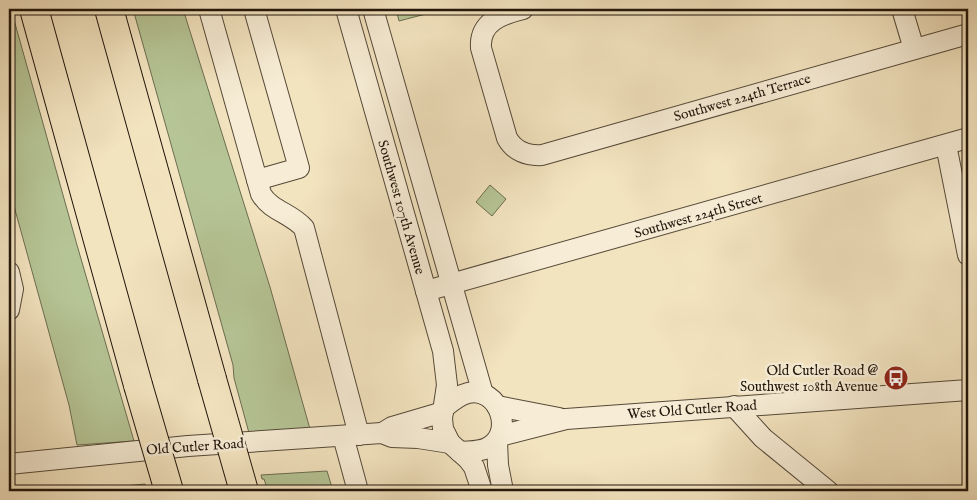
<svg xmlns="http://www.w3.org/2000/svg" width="977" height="500" font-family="'IM FELL English',serif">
  <rect width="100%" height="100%" fill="#f3e4c0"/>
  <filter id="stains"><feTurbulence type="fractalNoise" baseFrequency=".004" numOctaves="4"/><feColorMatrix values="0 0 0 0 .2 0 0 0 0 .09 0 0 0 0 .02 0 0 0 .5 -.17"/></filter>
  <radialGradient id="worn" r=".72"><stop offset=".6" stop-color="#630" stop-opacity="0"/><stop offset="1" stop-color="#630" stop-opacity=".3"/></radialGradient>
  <g fill="#b6c596" stroke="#6b6d50">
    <polygon points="9,9 11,9 77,245 134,441 77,445 69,405 9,188"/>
    <polygon points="133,9 183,9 270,287 310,429 249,433 234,378 233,365"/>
    <polygon points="396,9 440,9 441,10 399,21"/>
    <polygon points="490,185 506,199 492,216 476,202"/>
    <polygon points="327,471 333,491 268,491 264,479 262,479 261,475"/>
    <polygon points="145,484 147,491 94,491 93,489"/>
  </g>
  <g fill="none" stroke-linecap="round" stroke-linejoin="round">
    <defs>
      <g id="minor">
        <path d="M209,9L261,194C271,211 291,213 304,228L359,435"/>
        <polyline points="254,9 299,168 257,180"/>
        <polyline points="346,9 443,351 447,385 442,418 443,429 450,443 468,459 474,467 482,491"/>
        <polyline points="373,9 483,394"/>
        <path d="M523,9C502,14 479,22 481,48L507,138C514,151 527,156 542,155L968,34"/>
        <polyline points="902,9 914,49"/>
        <polyline points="946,145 968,255"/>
        <polyline points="9,272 13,289 9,310"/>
        <polyline points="426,291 968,138"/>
        <polyline points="497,406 559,418"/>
        <polyline points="734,406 763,438 828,491"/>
        <path d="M445,407C452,401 459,395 468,393C499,386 516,434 487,448C479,452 470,451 460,452"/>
        <polyline points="384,432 392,427 443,412"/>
        <polyline points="343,436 358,491"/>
        <polyline points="500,436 566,419 968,390"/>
        <polyline points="497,441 498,465 503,491"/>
        <polyline points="9,464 188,446 382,433 392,437 418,438 450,443"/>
      </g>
      <g id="highway">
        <polyline points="34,9 138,385"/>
        <polyline points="109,9 212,379"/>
      </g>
    </defs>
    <use href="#minor" stroke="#554938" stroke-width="22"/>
    <use href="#highway" stroke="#20150b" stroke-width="30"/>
    <use href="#minor" stroke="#f7edd6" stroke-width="20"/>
    <use href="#highway" stroke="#f3e4c0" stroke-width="28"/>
    <defs>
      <g id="highway-bridge">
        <polyline points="212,379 244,491"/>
        <polyline points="138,385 169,491"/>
      </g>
    </defs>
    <use href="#highway-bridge" stroke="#20150b" stroke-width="30" stroke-linecap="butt"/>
    <use href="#highway-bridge" stroke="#f3e4c0" stroke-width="28"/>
  </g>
  <defs>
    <symbol id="bus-disc" viewBox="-11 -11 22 22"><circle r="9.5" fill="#8f2418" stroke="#f7edd6"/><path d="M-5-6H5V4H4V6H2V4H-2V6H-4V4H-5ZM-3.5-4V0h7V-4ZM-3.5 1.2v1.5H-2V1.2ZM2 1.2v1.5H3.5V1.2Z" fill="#fff"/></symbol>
  </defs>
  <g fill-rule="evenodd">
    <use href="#bus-disc" x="882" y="364" width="28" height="28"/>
  </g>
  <g text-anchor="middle" stroke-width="5" stroke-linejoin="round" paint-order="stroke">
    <g font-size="14" fill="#20150b" stroke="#f7edd6">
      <text transform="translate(742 97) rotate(-16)" y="5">Southwest 224th Terrace</text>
      <text transform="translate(402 207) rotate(74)" y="5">Southwest 107th Avenue</text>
      <text transform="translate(698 215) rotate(-16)" y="5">Southwest 224th Street</text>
      <text transform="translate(692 409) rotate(-4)" y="5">West Old Cutler Road</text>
      <text transform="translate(195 446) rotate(-4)" y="5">Old Cutler Road</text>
    </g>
    <g font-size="14" fill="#20150b" stroke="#f7edd6" text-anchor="end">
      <text x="878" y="375">Old Cutler Road @<tspan x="878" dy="16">Southwest 108th Avenue</tspan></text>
    </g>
  </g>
  <rect width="977" height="500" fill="none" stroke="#f3e4c0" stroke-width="30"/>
  <rect x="10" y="10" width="957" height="480" fill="none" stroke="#20150b" stroke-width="2.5"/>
  <rect x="15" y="15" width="947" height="470" fill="none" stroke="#20150b"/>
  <rect width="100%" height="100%" filter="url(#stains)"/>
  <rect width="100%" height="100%" fill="url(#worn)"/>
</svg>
